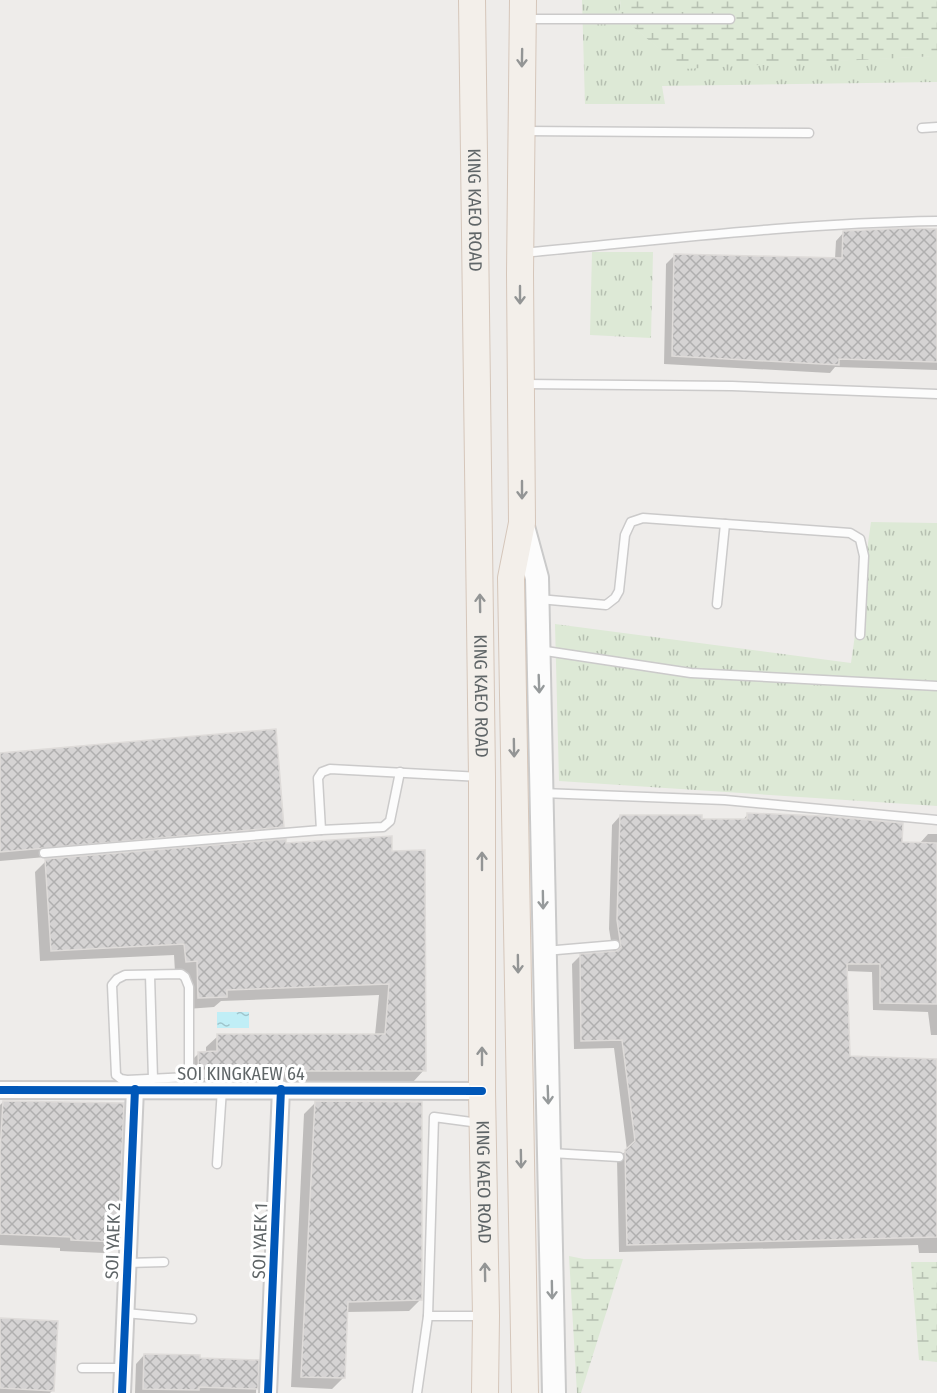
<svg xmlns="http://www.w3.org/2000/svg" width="937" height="1393" font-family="'Fira Sans Condensed',sans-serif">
  <defs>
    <pattern id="grass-tufts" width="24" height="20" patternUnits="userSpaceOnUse" patternTransform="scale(1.5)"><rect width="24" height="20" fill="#dde9d6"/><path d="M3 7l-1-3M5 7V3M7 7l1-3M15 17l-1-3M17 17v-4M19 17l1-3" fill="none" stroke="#b6c0b1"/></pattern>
    <pattern id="wetland-marsh" width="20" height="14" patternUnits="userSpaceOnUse" patternTransform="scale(1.5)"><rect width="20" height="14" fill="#dde9d6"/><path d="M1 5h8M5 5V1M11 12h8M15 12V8" fill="none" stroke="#b6c0b1"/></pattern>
    <pattern id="water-ripples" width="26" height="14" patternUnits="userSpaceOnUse" patternTransform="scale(1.5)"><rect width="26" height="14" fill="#c0eef6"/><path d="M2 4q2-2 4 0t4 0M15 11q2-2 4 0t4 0" fill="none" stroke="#9fc4cb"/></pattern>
    <pattern id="building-cross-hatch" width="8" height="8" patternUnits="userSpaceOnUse" patternTransform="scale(1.5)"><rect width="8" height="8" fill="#d5d3d3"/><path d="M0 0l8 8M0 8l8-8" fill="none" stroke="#b0afaf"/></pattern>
  </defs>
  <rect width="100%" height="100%" fill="#eeecea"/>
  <g fill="url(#grass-tufts)">
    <polygon points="582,0 621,0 619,15 683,68 932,56 937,56 937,82 662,86 665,104 585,104"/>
    <polygon points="592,252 653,252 651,338 590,335"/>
    <polygon points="871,522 937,523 937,806 559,781 555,624 851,663"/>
  </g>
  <g fill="url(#wetland-marsh)">
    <polygon points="621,0 937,0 937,56 683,69 619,15"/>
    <polygon points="569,1256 584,1259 623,1259 581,1393 577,1393"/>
    <polygon points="911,1262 937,1262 937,1362 919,1360"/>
  </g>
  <rect fill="url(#water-ripples)" x="217" y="1012" width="32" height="16"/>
  <g fill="#0003">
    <polygon points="937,230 937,370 835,367 830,373 664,364 666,264 674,256 835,259 836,241 844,232"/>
    <polygon points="0,754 283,826 272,837 0,861"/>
    <polygon points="748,814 900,844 920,843 928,834 937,834 937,1035 931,1035 928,1012 873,1010 872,972 846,971 848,1058 937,1061 937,1253 919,1253 918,1245 619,1252 617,1159 627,1150 614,1048 574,1049 572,964 580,956 613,953 609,929 612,825 620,816 742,821"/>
    <polygon points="284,844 390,853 424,1070 413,1082 217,1082 208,1091 188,1090 187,1065 199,1053 206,1053 206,1047 218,1036 375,1035 379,995 221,1001 214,1007 187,1009 186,972 175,972 174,955 40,961 35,872 46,861"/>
    <polygon points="3,1102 116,1242 105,1253 60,1251 60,1248 0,1245 0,1105"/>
    <polygon points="315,1103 421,1299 409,1311 346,1312 344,1377 332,1389 291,1387 304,1114"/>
    <polygon points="0,1320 53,1390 50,1393 0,1393"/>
    <polygon points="144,1355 257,1361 256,1393 135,1393 136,1364"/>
  </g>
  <g fill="url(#building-cross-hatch)" stroke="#dedbd9" stroke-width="1.5">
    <polygon points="909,228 937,229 937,362 839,359 839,365 672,356 674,254 842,258 843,231"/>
    <polygon points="276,729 284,827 0,852 0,753"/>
    <polygon points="747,813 823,816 903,823 902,842 937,843 937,1004 880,1003 880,964 847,964 850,1056 937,1059 937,1237 627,1245 625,1150 635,1141 622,1040 581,1041 580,954 616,951 621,947 617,920 620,815 702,815 702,819 747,819"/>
    <polygon points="392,836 392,851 425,850 426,1071 221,1071 221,1080 199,1080 198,1052 217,1051 217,1034 385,1034 389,984 227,990 227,997 198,998 197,961 186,962 184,944 51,951 45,859 286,839 286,843"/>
    <polygon points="3,1101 124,1103 118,1242 71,1240 71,1237 0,1234 0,1152"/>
    <polygon points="315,1101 422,1102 422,1300 348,1302 345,1378 301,1377"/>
    <polygon points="0,1318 58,1321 54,1391 0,1388"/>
    <polygon points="144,1354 200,1355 200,1358 259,1360 258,1389 199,1387 199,1390 143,1389"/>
  </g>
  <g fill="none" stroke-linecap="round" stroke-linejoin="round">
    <defs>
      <g id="service">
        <polyline points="526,19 730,19"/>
        <polyline points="922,128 937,127"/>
        <polyline points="524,131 809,133"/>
        <path d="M522,253C660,240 798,223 937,221"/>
        <polyline points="524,384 732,386 937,394"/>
        <polyline points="539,599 606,605 615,598 619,591 625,535 631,522 643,518 850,533 860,539 864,556 860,635"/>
        <polyline points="717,604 725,524"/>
        <polyline points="539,650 691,673 937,686"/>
        <polyline points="542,793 725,800 937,820"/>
        <polyline points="321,830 318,778 322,772 330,769 481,777"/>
        <polyline points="44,853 321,830 383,827 390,821 400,772"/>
        <polyline points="545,951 615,945"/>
        <polyline points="150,975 153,1079"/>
        <polyline points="189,1089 189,987 185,977 181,974 125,975 117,979 112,985 116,1075 121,1079 127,1080 189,1077"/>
        <polyline points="551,1153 619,1157"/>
        <polyline points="217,1164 222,1089"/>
        <polyline points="127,1263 164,1262"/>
        <polyline points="125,1313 192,1319"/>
        <polyline points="428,1316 483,1316"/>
        <polyline points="82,1368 123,1368"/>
        <polyline points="417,1393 428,1316 434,1117 479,1123"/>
      </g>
      <g id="minor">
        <polyline points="0,1090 482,1091"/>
        <polyline points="122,1393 135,1089"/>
        <polyline points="268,1393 281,1089"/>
      </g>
      <polyline id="secondary" points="522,523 537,578 554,1393"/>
      <g id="primary">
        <path id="s1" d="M472,0L482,777V1091L486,1316L485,1393"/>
        <polyline points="523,0 520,274 522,523 511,578 525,1393"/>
      </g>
    </defs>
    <use href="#service" stroke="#cbcaca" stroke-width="11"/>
    <use href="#minor" stroke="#cbcaca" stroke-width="20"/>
    <use href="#secondary" stroke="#cacaca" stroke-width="26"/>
    <use href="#primary" stroke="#d5c6ba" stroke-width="28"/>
    <use href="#service" stroke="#fcfcfc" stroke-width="8"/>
    <use href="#minor" stroke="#fcfcfc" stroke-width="16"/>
    <use href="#secondary" stroke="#fcfcfc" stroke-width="22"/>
    <use href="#primary" stroke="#f3efea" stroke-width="26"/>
    <defs>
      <g id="cycleway">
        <polyline points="0,1090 482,1091"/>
        <polyline points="122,1393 135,1089"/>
        <polyline points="268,1393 281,1089"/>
      </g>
    </defs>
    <use href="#cycleway" stroke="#fff" stroke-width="11"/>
    <use href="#cycleway" stroke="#0057b8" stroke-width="8"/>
  </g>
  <defs><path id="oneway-shaft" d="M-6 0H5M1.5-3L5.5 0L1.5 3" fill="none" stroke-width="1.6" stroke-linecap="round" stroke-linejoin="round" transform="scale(1.5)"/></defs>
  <g stroke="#939595">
    <use href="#oneway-shaft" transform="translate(522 58) rotate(91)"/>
    <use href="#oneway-shaft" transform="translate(520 295) rotate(90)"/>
    <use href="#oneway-shaft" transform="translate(522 490) rotate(90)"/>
    <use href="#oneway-shaft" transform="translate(480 603) rotate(-91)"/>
    <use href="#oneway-shaft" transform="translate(514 748) rotate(89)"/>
    <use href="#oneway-shaft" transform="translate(482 861) rotate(-90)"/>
    <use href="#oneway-shaft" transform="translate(518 964) rotate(89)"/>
    <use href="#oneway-shaft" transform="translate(482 1056) rotate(-90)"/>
    <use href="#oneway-shaft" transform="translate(521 1159) rotate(89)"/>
    <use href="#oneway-shaft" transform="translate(485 1272) rotate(-91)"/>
  </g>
  <g stroke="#969a9b">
    <use href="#oneway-shaft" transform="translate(539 684) rotate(88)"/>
    <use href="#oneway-shaft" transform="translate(543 900) rotate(89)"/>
    <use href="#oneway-shaft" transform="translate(548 1095) rotate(88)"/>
    <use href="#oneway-shaft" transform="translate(552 1290) rotate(89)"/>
  </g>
  <g text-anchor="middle" stroke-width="6" stroke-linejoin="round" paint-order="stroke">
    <g font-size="18" fill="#5f6567" stroke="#fff">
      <text dy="6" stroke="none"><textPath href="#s1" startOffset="210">KING KAEO ROAD</textPath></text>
      <text dy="6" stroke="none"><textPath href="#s1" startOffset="696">KING KAEO ROAD</textPath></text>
      <text x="241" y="1080">SOI KINGKAEW 64</text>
      <text dy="6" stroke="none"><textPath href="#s1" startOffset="1182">KING KAEO ROAD</textPath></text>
      <text transform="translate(113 1241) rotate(-88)" y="6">SOI YAEK 2</text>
      <text transform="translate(260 1241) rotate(-88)" y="6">SOI YAEK 1</text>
    </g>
  </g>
</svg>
